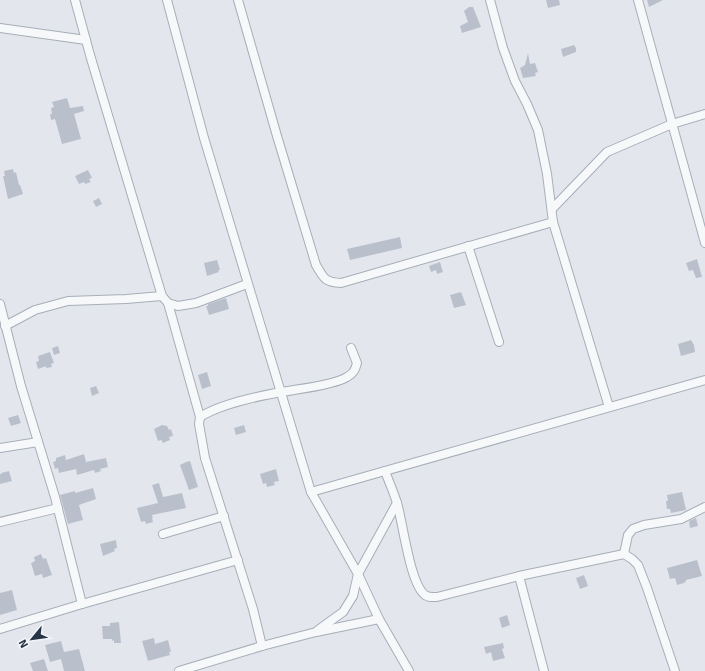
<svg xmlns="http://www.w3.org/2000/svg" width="705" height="671" font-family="Signika,sans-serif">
  <rect width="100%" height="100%" fill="#e3e7ed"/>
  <g fill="#bac0cb">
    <polygon points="546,0 559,0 560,5 548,8"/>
    <polygon points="647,0 663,0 649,7"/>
    <polygon points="469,7 473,7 481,27 462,33 460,26 468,22 464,11"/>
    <polygon points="574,45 576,48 576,52 563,57 561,49"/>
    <polygon points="528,53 530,64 535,63 538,72 535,73 536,76 523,78 520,68 525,65"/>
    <polygon points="67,98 70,108 83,106 84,111 74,114 81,139 62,144 55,119 51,120 50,114 52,114 51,108 54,107 52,102"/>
    <polygon points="13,169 14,173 16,172 19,185 20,185 23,194 8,199 3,176 5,176 4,171"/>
    <polygon points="88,170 92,178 89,179 91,182 85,184 84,182 79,184 75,176"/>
    <polygon points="99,198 102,204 96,207 93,201"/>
    <polygon points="400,237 402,248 350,260 347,249"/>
    <polygon points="697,259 702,277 696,278 693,270 689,271 686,263"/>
    <polygon points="217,260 220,270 218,270 219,272 207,276 204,263"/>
    <polygon points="440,262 443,272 437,274 436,270 431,272 429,266"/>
    <polygon points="461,292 466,305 454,308 450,295"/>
    <polygon points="226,298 229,309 209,315 206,306 208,306 208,304"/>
    <polygon points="691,340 694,345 695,352 681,356 678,344"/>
    <polygon points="58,346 60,353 54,355 52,348"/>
    <polygon points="50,352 54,363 51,364 52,367 46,368 46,366 38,369 36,362 39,361 38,356"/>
    <polygon points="207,372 211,386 202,389 198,375"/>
    <polygon points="96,386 99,393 92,396 90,388"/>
    <polygon points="18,415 21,423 11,426 8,418"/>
    <polygon points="162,425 167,426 169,430 171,429 173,436 169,437 170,440 163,443 161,440 158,441 154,429"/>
    <polygon points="244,425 246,432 236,435 234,428"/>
    <polygon points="84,454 86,462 106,458 108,467 100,469 101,471 95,473 94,470 77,475 76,469 59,473 58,468 55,469 53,462 56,461 56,458 65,455 66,460"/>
    <polygon points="190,461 198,487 189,490 180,465 186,462"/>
    <polygon points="276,469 279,481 274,482 275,485 267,487 266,483 263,484 260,474"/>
    <polygon points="9,471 12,481 0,484 0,474 2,474 1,473"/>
    <polygon points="159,483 163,497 182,493 186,508 152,515 153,518 152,518 153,522 146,524 145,521 141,522 137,508 158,503 152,485"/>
    <polygon points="93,488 96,499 79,505 83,520 68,524 60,495 75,491 75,493"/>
    <polygon points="682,492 686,510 671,513 670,509 667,509 666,501 668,501 667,495"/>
    <polygon points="696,518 698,526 690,528 689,521"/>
    <polygon points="116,540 117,548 114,549 115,551 103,556 100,544"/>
    <polygon points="41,554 43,559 46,558 52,575 43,578 42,574 35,576 31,563 35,561 34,557"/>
    <polygon points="697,560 702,576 686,580 686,581 684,583 677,585 675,578 670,579 667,568"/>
    <polygon points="584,575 588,586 580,589 576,578"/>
    <polygon points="12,590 17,610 0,615 0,593"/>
    <polygon points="507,615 510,625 502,628 499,618"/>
    <polygon points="119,622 121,643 114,643 114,640 112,641 112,639 103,639 102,626 110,626 110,623"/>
    <polygon points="154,638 155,644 168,640 171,652 169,652 170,655 148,661 142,641"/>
    <polygon points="61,641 64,652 79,649 85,671 64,671 61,659 50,662 45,645"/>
    <polygon points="503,643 504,648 502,649 505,658 493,661 491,652 486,654 484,647"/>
    <polygon points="44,659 48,671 33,671 30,663"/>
  </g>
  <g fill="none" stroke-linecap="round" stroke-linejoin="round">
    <defs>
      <g id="street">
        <polyline points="75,0 90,55 162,296 168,303 178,306 196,303 247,284"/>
        <polyline points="167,0 204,138 311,492 358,574 379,619 409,671"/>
        <path d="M238,0L277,136L316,265C324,279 325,282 341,283L553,222"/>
        <polyline points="490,0 503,48 515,81 527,104 538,130 547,174 553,222 609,407"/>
        <polyline points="638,0 705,243"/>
        <polyline points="0,28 86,40"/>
        <polyline points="552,209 607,152 672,124 705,114"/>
        <polyline points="468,246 499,342"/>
        <polyline points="168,303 200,417 199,424 205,458 253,609 262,646"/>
        <polyline points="0,304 21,386 55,497 82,604"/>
        <polyline points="5,326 35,310 68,301 126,299 162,296"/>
        <path d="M200,417C222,403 268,394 294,390C307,388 336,384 347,377C354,373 355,370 357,363L351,348"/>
        <polyline points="0,448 38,442"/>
        <path d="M385,471C389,482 394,493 397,503C403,523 410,584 425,595C429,598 433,597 437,597L519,576L624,554L632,559L638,565L647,588L675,671"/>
        <polyline points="311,492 705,380"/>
        <polyline points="0,522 58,508"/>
        <polyline points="163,534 224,516"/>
        <polyline points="624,554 628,535 633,529 644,525 681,519 705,507"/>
        <polyline points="519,576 544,671"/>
        <polyline points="0,629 82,604 238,560"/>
        <polyline points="318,630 343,612 353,596 358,574 397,503"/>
        <polyline points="179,671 262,646 316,632 379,619"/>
      </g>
    </defs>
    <use href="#street" stroke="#a7aeb8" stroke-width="10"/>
    <use href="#street" stroke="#f7f8fa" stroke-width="8"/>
  </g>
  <g transform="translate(32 639) rotate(241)" stroke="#f3f6f9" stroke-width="3" paint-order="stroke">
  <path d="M0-3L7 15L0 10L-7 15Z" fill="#293547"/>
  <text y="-6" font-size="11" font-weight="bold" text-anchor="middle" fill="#293547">N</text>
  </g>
</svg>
